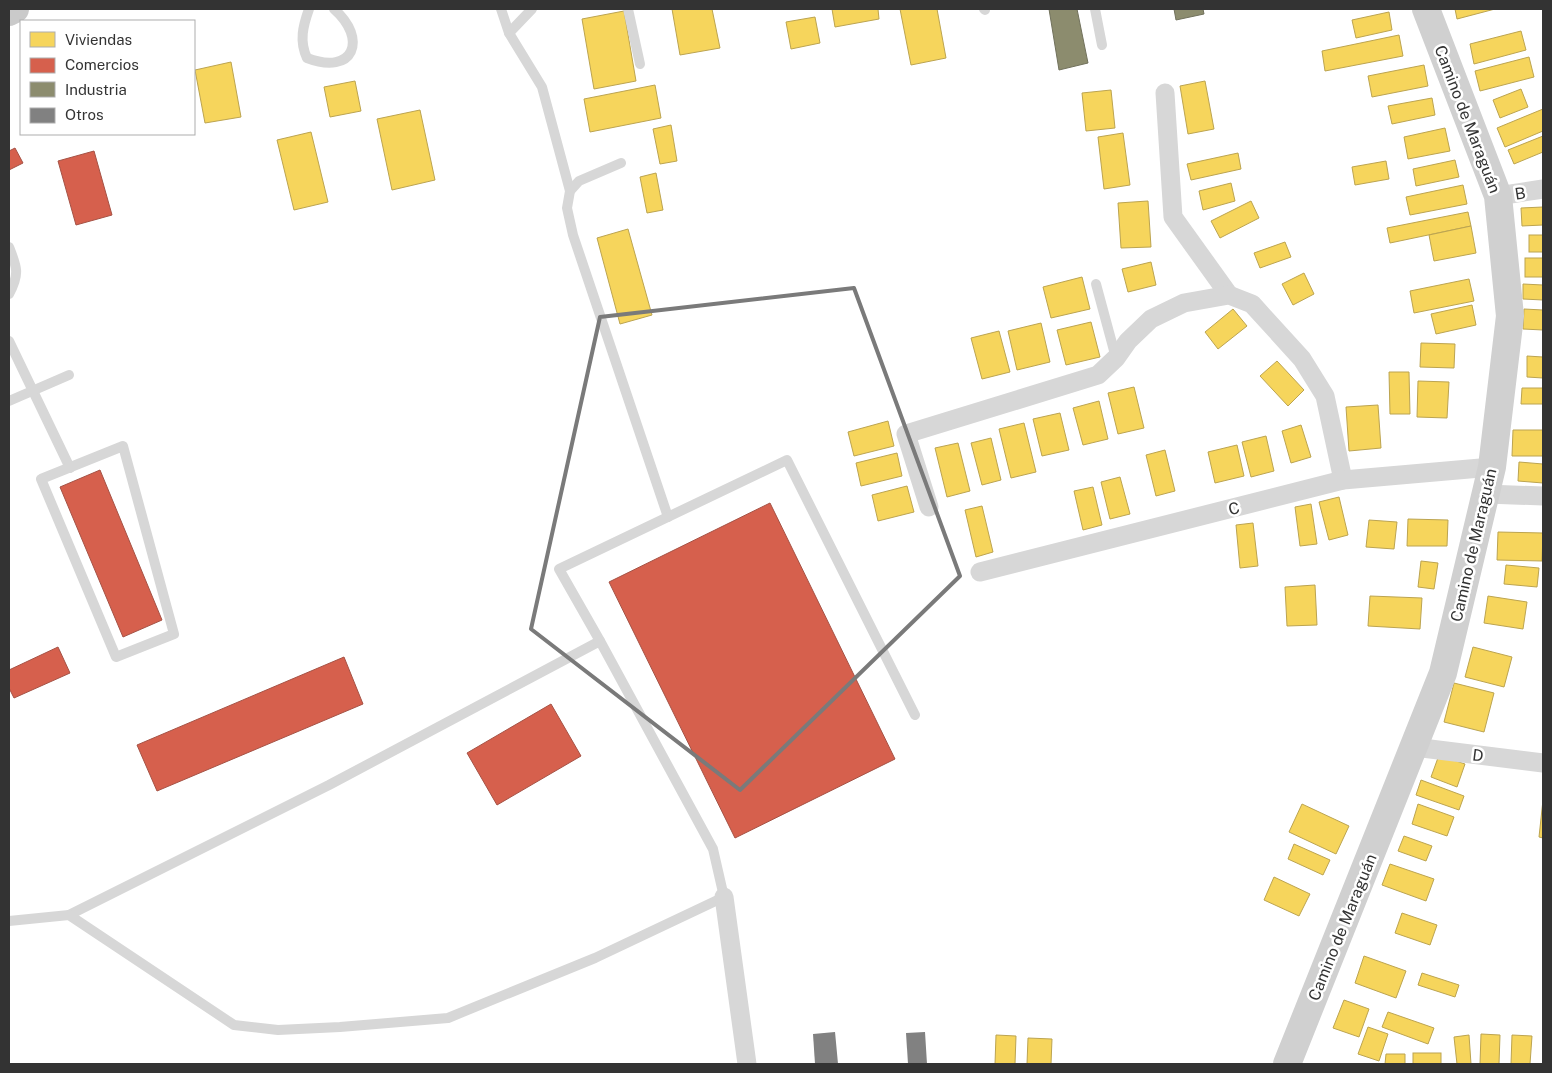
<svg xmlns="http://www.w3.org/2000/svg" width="1552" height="1073" font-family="'Public Sans',sans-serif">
  <rect width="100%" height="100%" fill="#fff"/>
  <g fill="#f6d55c" stroke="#bca450">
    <polygon points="672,9 712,9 720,48 680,55"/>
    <polygon points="832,9 878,9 879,19 835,27"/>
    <polygon points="900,9 937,9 946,58 911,65"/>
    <polygon points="1455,9 1495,9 1457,19"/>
    <polygon points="624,11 636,81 594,89 582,19"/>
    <polygon points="1389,12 1392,30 1356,38 1352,20"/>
    <polygon points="815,17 820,43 791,49 786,22"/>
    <polygon points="1521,31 1526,50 1474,64 1470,44"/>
    <polygon points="1399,35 1403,56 1325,71 1322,51"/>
    <polygon points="1529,57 1534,77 1480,91 1475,71"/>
    <polygon points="231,62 241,117 205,123 195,70"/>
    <polygon points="1424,65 1428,86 1372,97 1368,76"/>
    <polygon points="355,81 361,111 330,117 324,87"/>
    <polygon points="1205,81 1214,129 1188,134 1180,86"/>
    <polygon points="655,85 661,118 590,132 584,99"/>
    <polygon points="1521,89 1528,107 1500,118 1493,100"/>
    <polygon points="1111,90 1115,128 1086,131 1082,93"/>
    <polygon points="1432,98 1435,115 1392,124 1388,106"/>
    <polygon points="1543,109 1543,131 1505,147 1497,128"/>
    <polygon points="420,110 435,180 392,190 377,119"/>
    <polygon points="671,125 677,161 660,164 653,129"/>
    <polygon points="1445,128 1450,151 1408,159 1404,137"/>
    <polygon points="311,132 328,202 294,210 277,140"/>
    <polygon points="1123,133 1130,185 1104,189 1098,137"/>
    <polygon points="1543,136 1543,152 1514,164 1508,150"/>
    <polygon points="1238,153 1241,169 1191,180 1187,164"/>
    <polygon points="1455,160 1459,177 1416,186 1413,169"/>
    <polygon points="1386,161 1389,179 1355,185 1352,167"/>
    <polygon points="656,173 663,210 647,213 640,177"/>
    <polygon points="1231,183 1235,201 1203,210 1199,191"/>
    <polygon points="1463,185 1467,204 1410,215 1406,197"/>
    <polygon points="1148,201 1151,247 1121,248 1118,203"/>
    <polygon points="1251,201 1259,218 1220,238 1211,221"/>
    <polygon points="1543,207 1543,225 1522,226 1521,208"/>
    <polygon points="1468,212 1471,226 1390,243 1387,228"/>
    <polygon points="1471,226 1476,253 1434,261 1429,235"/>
    <polygon points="628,229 652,315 620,324 597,238"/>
    <rect x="1529" y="235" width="14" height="17"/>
    <polygon points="1285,242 1291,257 1260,268 1254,253"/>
    <rect x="1525" y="258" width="18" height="19"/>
    <polygon points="1151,262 1156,285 1128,292 1122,269"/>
    <polygon points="1304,273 1314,294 1293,305 1282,284"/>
    <polygon points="1082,277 1090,309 1051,318 1043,287"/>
    <polygon points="1469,279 1474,301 1414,313 1410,291"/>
    <polygon points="1523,284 1543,285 1543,300 1523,299"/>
    <polygon points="1472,305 1476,325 1436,334 1431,314"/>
    <polygon points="1233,309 1247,326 1218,349 1205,332"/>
    <polygon points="1524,309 1543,310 1543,330 1523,329"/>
    <polygon points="1091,322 1100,357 1066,365 1057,330"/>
    <polygon points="1041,323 1050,362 1017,370 1008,331"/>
    <polygon points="999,331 1010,372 982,379 971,338"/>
    <polygon points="1421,343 1455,344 1454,368 1420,367"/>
    <polygon points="1527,356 1543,357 1543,378 1527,377"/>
    <polygon points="1277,361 1304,390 1288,406 1260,376"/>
    <polygon points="1389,372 1409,372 1410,414 1390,414"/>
    <polygon points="1418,381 1449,382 1447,418 1417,417"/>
    <polygon points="1134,387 1144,428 1118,434 1108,393"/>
    <polygon points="1522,388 1543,388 1543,404 1521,404"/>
    <polygon points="1099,401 1108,439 1083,445 1073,408"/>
    <polygon points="1378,405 1381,448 1349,451 1346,407"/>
    <polygon points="1060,413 1069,450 1042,456 1033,419"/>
    <polygon points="888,421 894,446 854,456 848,432"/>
    <polygon points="1024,423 1036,472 1011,478 999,429"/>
    <polygon points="1301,425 1311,457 1291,463 1282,431"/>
    <polygon points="1513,430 1543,430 1543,456 1512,456"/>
    <polygon points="1266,436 1274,471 1251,477 1242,442"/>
    <polygon points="991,438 1001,480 982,485 971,443"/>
    <polygon points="958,443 970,491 947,497 935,448"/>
    <polygon points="1237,445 1244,476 1215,483 1208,452"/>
    <polygon points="1165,450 1175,491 1156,496 1146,455"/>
    <polygon points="897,453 902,476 861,486 856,463"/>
    <polygon points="1519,462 1543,464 1543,483 1518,481"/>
    <polygon points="1120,477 1130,514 1110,519 1101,482"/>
    <polygon points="907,486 914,512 878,521 872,495"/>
    <polygon points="1093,487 1102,525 1083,530 1074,491"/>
    <polygon points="1339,497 1348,535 1329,540 1319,502"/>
    <polygon points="1311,504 1317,544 1300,546 1295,507"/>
    <polygon points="982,506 993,552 976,557 965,510"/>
    <polygon points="1408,519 1448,520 1447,546 1407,546"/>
    <polygon points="1369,520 1397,522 1394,549 1366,547"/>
    <polygon points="1253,523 1258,566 1240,568 1236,525"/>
    <polygon points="1498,532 1543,533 1542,561 1497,560"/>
    <polygon points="1421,561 1438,563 1434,589 1418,587"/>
    <polygon points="1506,565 1539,568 1537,587 1504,584"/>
    <polygon points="1315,585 1317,625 1287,626 1285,587"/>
    <polygon points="1370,596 1422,598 1420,629 1368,626"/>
    <polygon points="1488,596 1527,602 1523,629 1484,623"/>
    <polygon points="1473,647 1512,657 1504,687 1465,677"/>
    <polygon points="1454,683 1494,693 1484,732 1444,722"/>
    <polygon points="1439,755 1465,764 1457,787 1431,777"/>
    <polygon points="1421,780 1464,796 1459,810 1416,795"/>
    <polygon points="1543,800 1543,838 1539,837"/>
    <polygon points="1302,804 1349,826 1336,854 1289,832"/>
    <polygon points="1418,804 1454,817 1447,836 1412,824"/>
    <polygon points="1404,836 1432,846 1426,861 1398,851"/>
    <polygon points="1294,844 1330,860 1323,875 1288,859"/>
    <polygon points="1390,864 1434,879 1426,901 1382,885"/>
    <polygon points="1274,877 1310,894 1299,916 1264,900"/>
    <polygon points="1402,913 1437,925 1430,945 1395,933"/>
    <polygon points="1364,956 1406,971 1396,998 1355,983"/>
    <polygon points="1422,973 1459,985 1455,997 1418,985"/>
    <polygon points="1344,1000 1369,1009 1359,1037 1333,1028"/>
    <polygon points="1388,1012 1434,1028 1428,1044 1382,1027"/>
    <polygon points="1368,1027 1388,1034 1379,1061 1358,1054"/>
    <polygon points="1481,1034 1500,1035 1499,1064 1480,1064"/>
    <polygon points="996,1035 1016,1036 1015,1064 995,1064"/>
    <polygon points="1469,1035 1471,1064 1457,1064 1454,1037"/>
    <polygon points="1512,1035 1532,1036 1530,1064 1511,1064"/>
    <polygon points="1028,1038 1052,1039 1051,1064 1027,1064"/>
    <rect x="1413" y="1053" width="28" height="11"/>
    <polygon points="1386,1054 1405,1054 1405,1064 1385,1064"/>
  </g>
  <g fill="#d6604d" stroke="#a55245">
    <polygon points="15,148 23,163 9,170 9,151"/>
    <polygon points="94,151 112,215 76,225 58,161"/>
    <polygon points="100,470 162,620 123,637 60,487"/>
    <polygon points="770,503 895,759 735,838 609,582"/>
    <polygon points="58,647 70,673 14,698 9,688 9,670"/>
    <polygon points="344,657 363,704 157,791 137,745"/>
    <polygon points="551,704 581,756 497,805 467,753"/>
  </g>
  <g fill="#8c8c6e" stroke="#71715c">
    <polygon points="1049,9 1077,9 1088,63 1059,70"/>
    <polygon points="1174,9 1203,9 1204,14 1176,20"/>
  </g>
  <g fill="#818181">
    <polygon points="835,1032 838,1064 815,1064 813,1034"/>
    <polygon points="925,1032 927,1064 908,1064 906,1033"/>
  </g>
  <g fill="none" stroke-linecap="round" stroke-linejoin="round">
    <g stroke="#d7d7d7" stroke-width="10">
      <path d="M309,9C303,26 299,41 307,58C354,76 368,39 334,9"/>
      <polyline points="501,9 509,33 542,87 570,191"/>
      <polyline points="628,9 640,64"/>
      <polyline points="984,9 985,10"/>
      <polyline points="1095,9 1102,45"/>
      <polyline points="509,33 532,9"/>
      <polyline points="621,163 579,181 570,191 567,208 573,235 668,517"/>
      <path d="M9,247C17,267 20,274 9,294"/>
      <polyline points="1096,284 1116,358"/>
      <polyline points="9,341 70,468"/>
      <polyline points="9,401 69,375"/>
      <polygon points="123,446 174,634 116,657 41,479"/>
      <polyline points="69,915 329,785 600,641"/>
      <polyline points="9,921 69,915 234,1025 278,1030 340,1027 448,1018 595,958 724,897 713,849 600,641 559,569 787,460 915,715"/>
    </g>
    <g stroke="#d7d7d7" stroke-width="19">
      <polyline points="1165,93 1173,217 1229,295"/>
      <polyline points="1498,196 1543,189"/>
      <polyline points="1486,494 1543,496"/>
      <polyline points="929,507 906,434 1098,375 1116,358 1128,341 1151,319 1184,303 1229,295 1252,304 1302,359 1325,396 1343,480"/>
      <polyline points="980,572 1343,480 1492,467"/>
      <polyline points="1414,747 1543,763"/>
      <polyline points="724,897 747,1064"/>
    </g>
    <polyline stroke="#d0d0d0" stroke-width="28" points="1287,1064 1443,673 1492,467 1510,316 1498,196 1426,9"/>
    <polyline stroke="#cacaca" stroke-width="28" points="9,12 15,9"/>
  </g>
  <path fill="none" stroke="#7a7a7a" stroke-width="4" stroke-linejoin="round" d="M854,288L960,576L740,790L531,629L600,317Z"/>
  <g text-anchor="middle" stroke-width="5" stroke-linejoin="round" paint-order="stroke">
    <g font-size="16" fill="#333" stroke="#fff">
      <text transform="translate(1468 119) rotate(69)" y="6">Camino de Maraguán</text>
      <text transform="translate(1520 193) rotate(-9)" y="6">B</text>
      <text transform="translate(1234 508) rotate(-14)" y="6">C</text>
      <text transform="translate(1473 545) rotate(-77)" y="6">Camino de Maraguán</text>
      <text transform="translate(1478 755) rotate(7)" y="6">D</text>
      <text transform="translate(1342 927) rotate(-68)" y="6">Camino de Maraguán</text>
    </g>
  </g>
  <rect width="1552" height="1073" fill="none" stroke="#333333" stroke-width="20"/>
  <rect x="20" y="20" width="175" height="115" fill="#ffffff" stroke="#adadad"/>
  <rect x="30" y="32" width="25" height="15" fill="#f6d55c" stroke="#adadad"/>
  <text x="65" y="45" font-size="15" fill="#333333">Viviendas</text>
  <rect x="30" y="58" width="25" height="15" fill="#d6604d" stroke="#adadad"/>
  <text x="65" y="70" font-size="15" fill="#333333">Comercios</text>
  <rect x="30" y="82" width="25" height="15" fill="#8c8c6e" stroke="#adadad"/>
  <text x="65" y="95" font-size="15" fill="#333333">Industria</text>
  <rect x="30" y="108" width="25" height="15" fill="#818181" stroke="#adadad"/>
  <text x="65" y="120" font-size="15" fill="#333333">Otros</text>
</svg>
